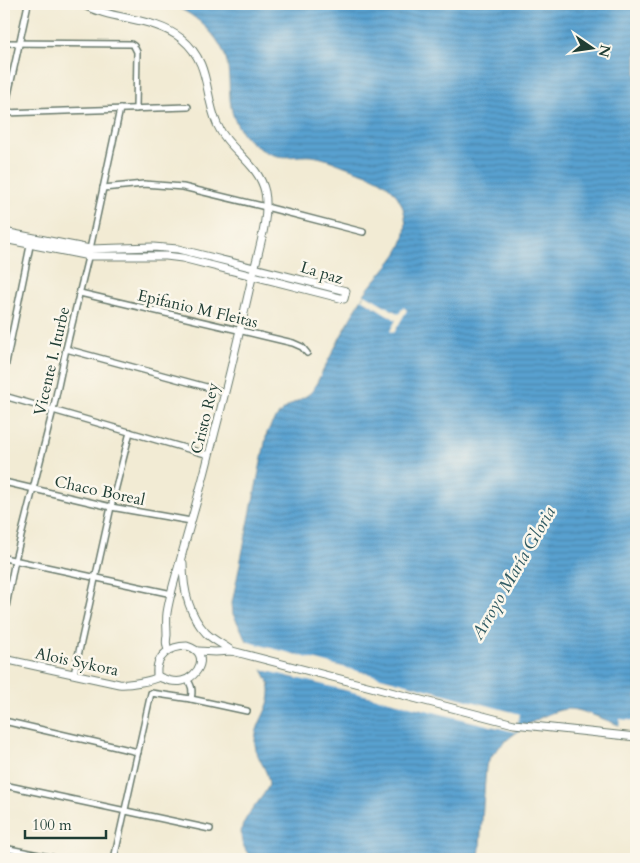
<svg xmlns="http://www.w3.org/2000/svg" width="640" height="863" font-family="Cardo,serif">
  <defs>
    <pattern id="water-rules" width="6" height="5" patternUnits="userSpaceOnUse" patternTransform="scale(1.25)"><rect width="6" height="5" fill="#59a1d0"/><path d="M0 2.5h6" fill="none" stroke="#4984aa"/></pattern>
  </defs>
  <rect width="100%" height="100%" fill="#fbf7ec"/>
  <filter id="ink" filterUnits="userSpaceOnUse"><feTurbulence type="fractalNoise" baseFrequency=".02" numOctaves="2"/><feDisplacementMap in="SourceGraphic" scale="10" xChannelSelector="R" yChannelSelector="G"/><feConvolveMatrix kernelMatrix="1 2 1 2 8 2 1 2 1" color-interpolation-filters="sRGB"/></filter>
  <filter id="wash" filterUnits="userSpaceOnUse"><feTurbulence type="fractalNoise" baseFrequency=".0096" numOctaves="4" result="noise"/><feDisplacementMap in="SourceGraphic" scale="20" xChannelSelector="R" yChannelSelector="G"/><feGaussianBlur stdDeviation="1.12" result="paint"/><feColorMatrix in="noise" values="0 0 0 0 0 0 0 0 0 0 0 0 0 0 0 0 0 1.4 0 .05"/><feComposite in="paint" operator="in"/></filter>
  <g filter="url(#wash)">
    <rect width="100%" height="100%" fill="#f2ebd4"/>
    <path fill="url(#water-rules)" stroke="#3c6f82" d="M167,4H636V729H630C614,724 585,710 570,709C548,708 503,738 491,757C489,760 488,764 486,767L479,859H252C225,826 255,813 269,785C269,770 256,759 255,744C254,721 275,707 269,683L233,614L232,603L267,433C273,419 283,408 297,401C304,397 308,396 313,390C330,358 346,324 365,293C376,277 397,259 403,241C411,215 400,190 376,178C367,173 357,171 347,167C336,163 323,157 311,156C299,155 286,159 274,155C261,151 248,142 241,131C225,108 232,87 227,62C221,36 192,10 167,4Z"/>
    <g fill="#f2ebd4">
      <polygon points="365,294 399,314 403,307 407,310 394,333 390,331 396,320 362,299"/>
      <polygon points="245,641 520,714 515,732 259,669"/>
      <polygon points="620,719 636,721 636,732 619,728"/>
    </g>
  </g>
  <g filter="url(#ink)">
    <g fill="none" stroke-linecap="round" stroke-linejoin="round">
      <defs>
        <g id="street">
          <polyline points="4,43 131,44 134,46 137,52 136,109"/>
          <polyline points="4,113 188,107"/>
          <polyline points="4,113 28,4"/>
          <polyline points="103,188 144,184 183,187 266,207 363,232"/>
          <polyline points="80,293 293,343 302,347 307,353"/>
          <polyline points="66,349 225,392"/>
          <polyline points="4,373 31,241"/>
          <polyline points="4,396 209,455"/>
          <polyline points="4,482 111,507 191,521"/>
          <polyline points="4,558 172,594"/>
          <polyline points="4,617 15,560 53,410 66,349 90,249 120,109"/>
          <polyline points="74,674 111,507 130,432"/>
          <path d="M187,679C192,686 193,690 191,699"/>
          <polyline points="4,721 138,752"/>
          <polyline points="4,785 210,829"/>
          <polyline points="4,848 59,859"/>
          <polyline points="114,859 151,693 191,699 247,711"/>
        </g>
        <g id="secondary">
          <path d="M82,4C113,21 153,16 182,39C211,63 204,94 217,124C228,150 259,163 265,192C270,218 257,256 251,282C238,340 224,398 209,455C201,488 191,521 182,554C177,573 170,593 167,613C166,620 167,628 167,635C166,642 166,644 168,650"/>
          <polyline points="4,232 90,249 153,247 178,249 346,291 344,299 182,258 166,256 89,256 4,239"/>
          <path d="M183,563C183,588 188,614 206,633C213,640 224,645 232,651"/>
          <path d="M187,646C211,653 199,677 182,681C174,683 166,680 159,677L157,675C155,656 170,646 187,646Z"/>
          <polyline points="198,651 215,652 232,651 514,724 636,737"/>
          <path d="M4,659L119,684C129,685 151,681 159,677"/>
        </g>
      </defs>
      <use href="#street" stroke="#697a6c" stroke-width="8"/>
      <use href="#secondary" stroke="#697a6c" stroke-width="9"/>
      <use href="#street" stroke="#fff" stroke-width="5"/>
      <use href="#secondary" stroke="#fff" stroke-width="7"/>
    </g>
  </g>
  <g text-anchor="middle" stroke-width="5" stroke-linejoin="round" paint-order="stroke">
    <g font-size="16" fill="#1f3d34" stroke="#fbf7ec">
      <text transform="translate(322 272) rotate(17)" y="6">La paz</text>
      <text transform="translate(198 308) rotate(13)" y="6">Epifanio M Fleitas</text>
      <text transform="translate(51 361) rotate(-77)" y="6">Vicente I. Iturbe</text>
      <text transform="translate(204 418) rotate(-76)" y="6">Cristo Rey</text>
      <text transform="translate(100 490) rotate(12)" y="6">Chaco Boreal</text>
      <text transform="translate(77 661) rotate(12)" y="6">Alois Sykora</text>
    </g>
    <g font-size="18" font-style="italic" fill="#305b63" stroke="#fbf7ec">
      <text transform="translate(513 573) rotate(-60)" y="6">Arroyo María Gloria</text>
    </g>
  </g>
  <rect width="640" height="863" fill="none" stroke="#fbf7ec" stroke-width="20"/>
  <g transform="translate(592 48) rotate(103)" stroke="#fbf7ec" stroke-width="4" paint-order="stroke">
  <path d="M0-4L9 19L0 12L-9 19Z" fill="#1f3d34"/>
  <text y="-8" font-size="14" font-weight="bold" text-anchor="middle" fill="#1f3d34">N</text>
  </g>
  <path d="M25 830v8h81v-8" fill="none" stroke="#1f3d34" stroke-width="2.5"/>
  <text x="32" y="830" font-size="15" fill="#1f3d34" stroke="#fbf7ec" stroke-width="4" paint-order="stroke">100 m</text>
</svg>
